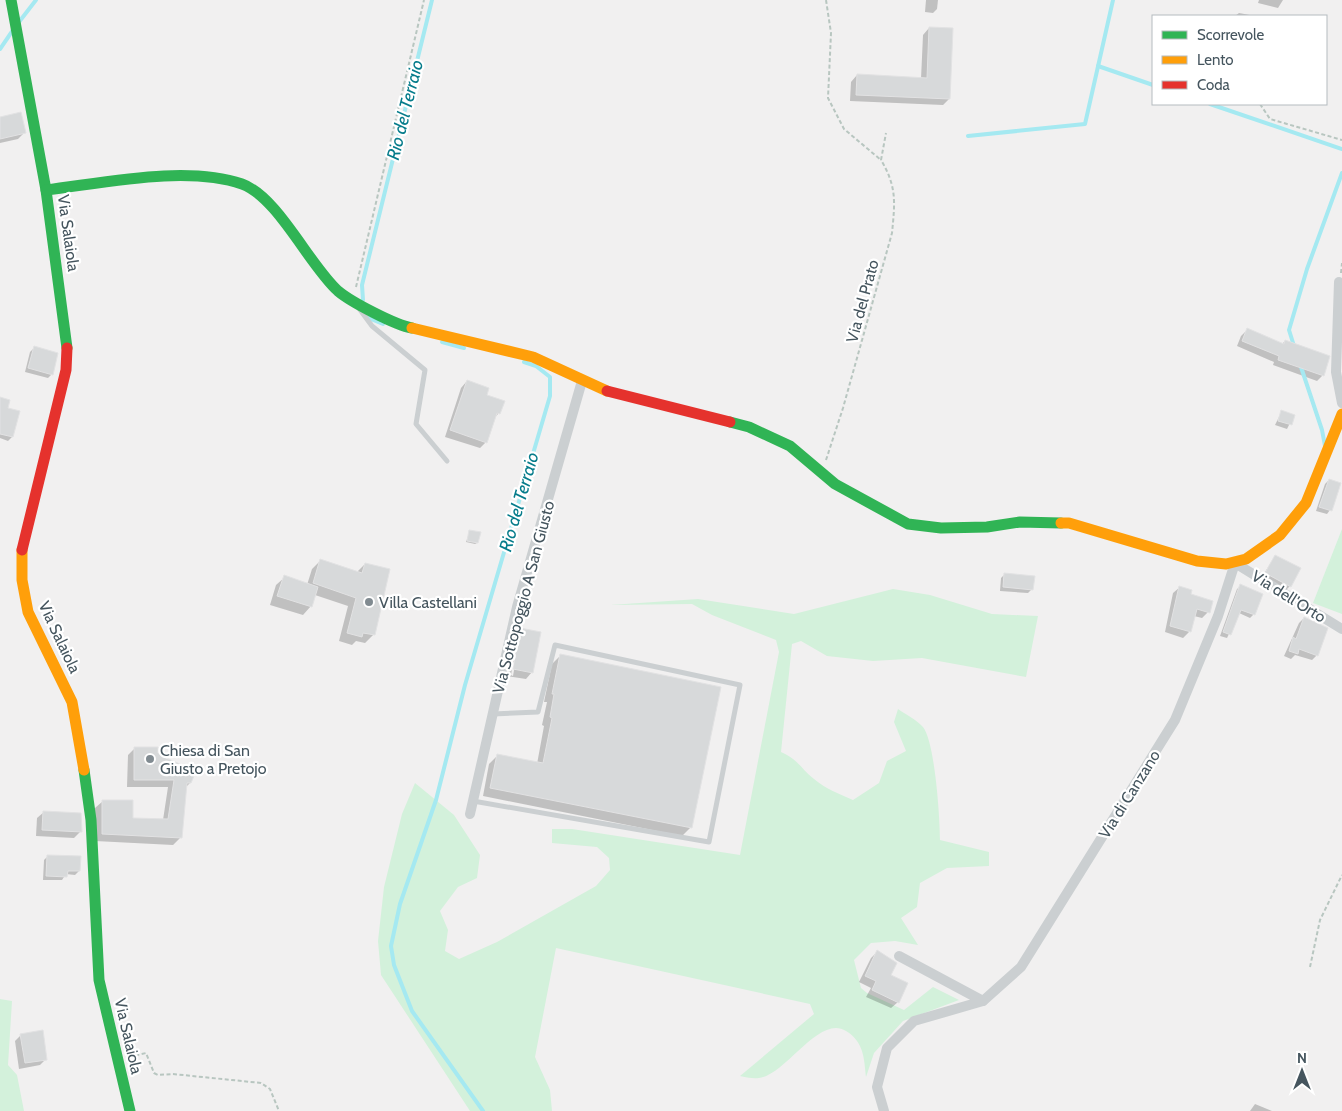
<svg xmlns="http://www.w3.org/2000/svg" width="1342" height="1111" font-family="Cabin,sans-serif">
  <rect width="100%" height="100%" fill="#f1f0f0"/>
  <g fill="#d3f1db">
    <polygon points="1342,529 1342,614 1313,603"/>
    <path d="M893,589L930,595L992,614L1038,616L1026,677L922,658L873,661L827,656L801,641L792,644L781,752C800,761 800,768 814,779C826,789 839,794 853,800L879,783L887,761L906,751L894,722L898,709C905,714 917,720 923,727C935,742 940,819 940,840L989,852V866L947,868L920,883L917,907L901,918L918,945L895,941L871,943L854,960L861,988L867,993L904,1010L933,987L959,1000L903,1021L874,1053L866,1077C864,1058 864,1042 846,1031C819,1014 786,1075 759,1078C753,1079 745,1077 740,1076L814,1014L810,1004L556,948L535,1057L550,1090L552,1111H470L381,975L378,941L384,887L402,814L415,783L454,815L480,855L477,878L458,887L440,911L448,930L445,951L459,959L497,942L596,886L610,870L609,858L597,847L552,843V829H572L740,855L779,652L776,640L712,615L692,604L610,605L698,599L794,614Z"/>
    <polygon points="0,999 12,1001 8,1065 17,1075 24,1111 0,1111"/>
  </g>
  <g fill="#0003" fill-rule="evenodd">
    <polygon points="926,0 938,0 937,9 933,13 925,12"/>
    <polygon points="1259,0 1283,0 1278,8 1258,3"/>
    <polygon points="1239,13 1255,16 1235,16"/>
    <polygon points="929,28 949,99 943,105 850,101 851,82 857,75 921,79 923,35"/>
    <polygon points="0,119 25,132 18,139 0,143"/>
    <polygon points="1247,330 1282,344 1285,341 1328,359 1322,376 1317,381 1273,365 1274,362 1237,346 1241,336"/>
    <polygon points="34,348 52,374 48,378 25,372 30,352"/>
    <polygon points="467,381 485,396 499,413 494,418 486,442 480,448 445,437 461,388"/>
    <polygon points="0,399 7,409 12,437 8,441 0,438"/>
    <polygon points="1282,411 1294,415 1287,429 1275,425"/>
    <polygon points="1329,480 1330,510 1327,514 1316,511 1325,484"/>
    <polygon points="470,531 477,543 475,544 466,542"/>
    <polygon points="1275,556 1290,586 1286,590 1262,577"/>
    <polygon points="321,560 357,572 365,564 374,634 365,643 356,641 352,645 339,641 348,606 315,595 311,606 303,615 270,605 276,585 285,577 307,585 312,569"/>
    <polygon points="1005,574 1032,589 1028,593 1000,591 1001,578"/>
    <polygon points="1241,586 1254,614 1250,618 1239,613 1227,638 1220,636 1237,589"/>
    <polygon points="1180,587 1208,612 1202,618 1194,616 1189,632 1183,638 1165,632 1173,593"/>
    <polygon points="1304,618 1317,655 1312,660 1295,655 1291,659 1284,656 1299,623"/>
    <path d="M520,629L532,672L526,679L507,676L514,636ZM518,635H520L513,676L511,675Z"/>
    <polygon points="560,656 691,827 682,836 483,796 489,764 498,755 537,764 544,726 542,725 547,702 544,702 552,664"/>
    <polygon points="135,748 165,758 190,783 186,787 180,838 173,845 95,841 95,808 103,801 132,819 163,820 168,787 127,787 128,755"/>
    <polygon points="44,812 80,814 80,832 74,838 36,836 37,818"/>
    <polygon points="48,856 79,871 75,875 66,874 62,880 43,880 44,860"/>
    <polygon points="877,952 889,976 898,1002 891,1008 866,997 871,988 859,982 871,958"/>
    <polygon points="21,1035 46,1059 40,1065 19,1069 15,1041"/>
    <polygon points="1255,1104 1272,1111 1250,1111"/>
  </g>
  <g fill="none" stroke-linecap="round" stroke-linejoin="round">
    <g stroke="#a5e9f1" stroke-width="4">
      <polyline points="19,22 36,0"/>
      <polyline points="0,49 13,30"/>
      <polyline points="1098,66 1153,85"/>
      <polyline points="1210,104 1342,149"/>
      <polyline points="968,136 1085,124 1113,0"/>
      <polyline points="363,300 362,285 432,0"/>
      <polyline points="366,317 383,324"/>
      <polyline points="442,342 464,348"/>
      <polyline points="1294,346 1289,330 1307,269 1342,173"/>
      <polyline points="1300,364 1322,430 1325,446"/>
      <polyline points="483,1111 412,1011 394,965 391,946 400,904 436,800 465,685 550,396 550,377 536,366 524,362"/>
    </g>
  </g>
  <g fill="#d7d9da" stroke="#e2e2e3">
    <polygon points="929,27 953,28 950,99 856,95 857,74 927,78"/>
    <polygon points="21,112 26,133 0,139 0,117"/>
    <polygon points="1247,328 1284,344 1285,340 1330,356 1324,376 1278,360 1279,356 1242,341"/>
    <polygon points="34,346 58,353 53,375 28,368"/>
    <polygon points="467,380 489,388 487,395 505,401 500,414 497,413 487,443 450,430"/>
    <polygon points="0,397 10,400 8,408 20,411 13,437 0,434"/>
    <polygon points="1281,410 1295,415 1292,425 1278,421"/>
    <polygon points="1329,479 1341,483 1332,511 1319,507"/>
    <polygon points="469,530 481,532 478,543 467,541"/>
    <polygon points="1275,555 1301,568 1291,587 1265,573"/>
    <polygon points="320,559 362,573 365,563 390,569 375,635 363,633 362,637 347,633 356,598 313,583"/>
    <polygon points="1004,573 1035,576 1033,590 1003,587"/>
    <polygon points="284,575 318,587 312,607 277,596"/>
    <polygon points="1240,584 1263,594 1255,615 1241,610 1231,635 1223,632"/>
    <polygon points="1179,586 1192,590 1191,594 1213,601 1210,613 1197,609 1191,632 1170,626"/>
    <polygon points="1304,617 1328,628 1318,656 1299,649 1298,654 1289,651 1293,637 1296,639"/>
    <polygon points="520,628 541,632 533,673 513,669"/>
    <polygon points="560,654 721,687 692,828 490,788 497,754 543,763 552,718 550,717 554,694 552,694"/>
    <polygon points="134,747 158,747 158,753 166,753 166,758 196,771 191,783 187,783 182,838 102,834 102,800 133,800 133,818 168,819 174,780 134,780"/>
    <polygon points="43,811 81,813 82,832 42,830"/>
    <polygon points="47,855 81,856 80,871 68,871 67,877 46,876"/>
    <polygon points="877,950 897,963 891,975 908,983 899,1003 872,990 876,981 865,976"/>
    <polygon points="43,1030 47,1060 25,1063 20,1034"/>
  </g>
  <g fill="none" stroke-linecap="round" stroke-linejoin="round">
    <g stroke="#b8c6c0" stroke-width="2" stroke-dasharray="4 2.5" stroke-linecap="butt">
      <polyline points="826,0 831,33 828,98 844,129 881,160"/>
      <polyline points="1260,104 1270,119 1342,140"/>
      <polyline points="1341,273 1342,263"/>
      <polyline points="356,287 424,0"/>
      <path d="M826,460L843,408L892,233C895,202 897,187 881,160L886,133"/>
      <polyline points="1310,967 1320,920 1342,875"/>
      <polyline points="129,1057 146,1053 154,1073 158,1075 173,1074 261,1083 270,1089 279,1111"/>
    </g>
    <g stroke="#cbcfd1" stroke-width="5">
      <polyline points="358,307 372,326 425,370 416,424 447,461"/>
      <polyline points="473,801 709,842 740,685 555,645 538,712 493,714"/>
    </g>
    <g stroke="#cbcfd1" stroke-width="10">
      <polyline points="1339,282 1336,372 1342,403"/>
      <polyline points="470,814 517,607 582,381"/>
      <polyline points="899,956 983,1001"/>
      <polyline points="884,1111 877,1087 887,1048 914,1021 983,1001 1021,967 1175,720 1218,616 1235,563 1342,629"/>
    </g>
    <g stroke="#30b455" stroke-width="11">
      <polyline points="11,0 46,190 67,348"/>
      <path d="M46,190C104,183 186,165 242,184C278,197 309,265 338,291C351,302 395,325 412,328"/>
      <polyline points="730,422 749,427 790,446 835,484 908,524 941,528 987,527 1020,522 1061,523"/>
      <polyline points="84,770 91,820 99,980 130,1111"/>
    </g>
    <g stroke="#ff9f0a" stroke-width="11">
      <polyline points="412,328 533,357 607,391"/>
      <polyline points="1061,523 1069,523 1197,561 1226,564 1246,559 1280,535 1306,503 1342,414"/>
      <polyline points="22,550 22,580 28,612 72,702 84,770"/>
    </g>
    <g stroke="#e5322d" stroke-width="11">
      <polyline points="607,391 730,422"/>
      <polyline points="22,550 66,370 67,348"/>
    </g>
  </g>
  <g fill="#818b91" stroke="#fff" stroke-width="2">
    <circle cx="369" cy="602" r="5"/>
    <circle cx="150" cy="759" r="5"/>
  </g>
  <g text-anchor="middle" stroke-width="4.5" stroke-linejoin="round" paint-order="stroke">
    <g font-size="16" fill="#45555e" stroke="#fff">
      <text transform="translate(69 233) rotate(82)" y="6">Via Salaiola</text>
      <text transform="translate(862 301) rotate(-75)" y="6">Via del Prato</text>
      <text transform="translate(1289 596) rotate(32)" y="6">Via dell'Orto</text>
      <text transform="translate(523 597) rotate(-75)" y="6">Via Sottopoggio A San Giusto</text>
      <text transform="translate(60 637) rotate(65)" y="6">Via Salaiola</text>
      <text transform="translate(1129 794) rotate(-58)" y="6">Via di Canzano</text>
      <text transform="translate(129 1036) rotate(77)" y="6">Via Salaiola</text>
    </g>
    <g font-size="16" fill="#45555e" stroke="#fff" text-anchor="start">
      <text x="379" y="608">Villa Castellani</text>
      <text x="160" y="756">Chiesa di San<tspan x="160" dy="18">Giusto a Pretojo</tspan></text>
    </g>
    <g font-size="18" font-style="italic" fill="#067c8b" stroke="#fff">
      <text transform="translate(405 110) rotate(-76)" y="6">Rio del Terraio</text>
      <text transform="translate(519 502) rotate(-74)" y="6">Rio del Terraio</text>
    </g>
  </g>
  <rect x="1152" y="15" width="175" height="90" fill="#ffffff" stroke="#b5bbbf"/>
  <rect x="1162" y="31" width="25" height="8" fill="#30b455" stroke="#b5bbbf"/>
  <text x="1197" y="40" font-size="15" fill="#45555e">Scorrevole</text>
  <rect x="1162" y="56" width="25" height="8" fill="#ff9f0a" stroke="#b5bbbf"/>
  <text x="1197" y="65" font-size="15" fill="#45555e">Lento</text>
  <rect x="1162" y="81" width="25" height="8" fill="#e5322d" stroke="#b5bbbf"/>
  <text x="1197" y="90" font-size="15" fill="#45555e">Coda</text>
  <g transform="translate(1302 1071)" stroke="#ffffff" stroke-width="4" paint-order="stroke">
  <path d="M0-4L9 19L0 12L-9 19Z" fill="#45555e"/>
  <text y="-8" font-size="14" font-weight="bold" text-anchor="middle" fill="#45555e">N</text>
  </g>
</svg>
